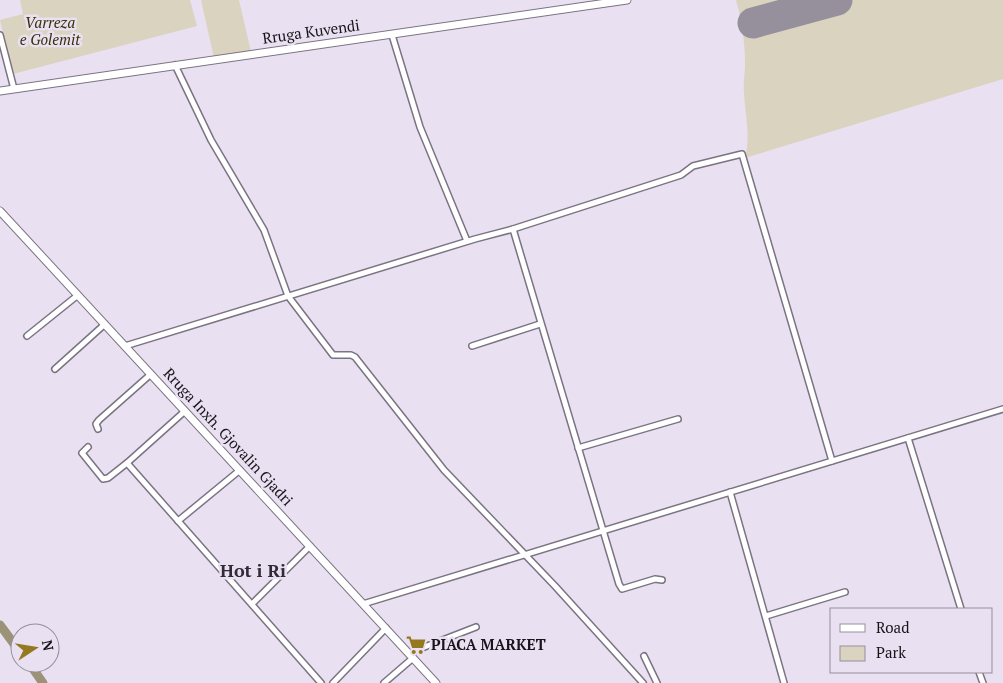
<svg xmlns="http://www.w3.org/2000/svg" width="1003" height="683" font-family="'PT Serif',serif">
  <rect width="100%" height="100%" fill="#e9e0f1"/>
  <g fill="#dad3c0">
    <polygon points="20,0 190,0 197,26 13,74 0,20 23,14"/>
    <polygon points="201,0 239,0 251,52 214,58"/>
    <path d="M736,0H1003V79L745,158C751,135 745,115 744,92C743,83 745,74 745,65C745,43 742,22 736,0Z"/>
  </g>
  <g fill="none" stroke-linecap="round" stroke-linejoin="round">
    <g stroke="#9c9277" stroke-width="9">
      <polyline points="0,625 20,652"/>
      <polyline points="29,663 43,683"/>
    </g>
    <polyline stroke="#96909c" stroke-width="31" points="753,23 837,0"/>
    <defs>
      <g id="street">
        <polyline points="0,35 14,89"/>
        <polyline points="392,35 420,127 467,241"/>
        <polyline points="175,65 211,140 264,230 288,296 333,355 351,355 355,357 444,470 555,586 643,683"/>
        <polyline points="513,229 681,175 693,166 742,154 832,461"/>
        <polyline points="27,336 78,295"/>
        <polyline points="125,346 475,239 513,229 619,584 622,589 655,579 662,580"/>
        <polyline points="472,346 540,324"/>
        <polyline points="55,369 105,324"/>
        <polyline points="98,429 96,424 99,420 151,374"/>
        <polyline points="908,438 961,609"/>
        <polyline points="88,447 82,453 103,479 108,478 127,463 321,683"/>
        <polyline points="578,448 678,419"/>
        <polyline points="127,463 185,411"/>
        <polyline points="730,492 784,683"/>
        <polyline points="178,521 240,470"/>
        <polyline points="252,604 310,546"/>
        <polyline points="363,604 1003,409"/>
        <polyline points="766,616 845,592"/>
        <polyline points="409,653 476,627"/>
        <polyline points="644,656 657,683"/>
        <polyline points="979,672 983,683"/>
        <polyline points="333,683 386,628"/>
        <polyline points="384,683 413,658"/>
      </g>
      <g id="secondary">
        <polyline points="0,91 627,0"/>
        <polyline points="0,211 436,683"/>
      </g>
    </defs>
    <use href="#street" stroke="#7b7382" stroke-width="8"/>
    <use href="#secondary" stroke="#7b7382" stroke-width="9"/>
    <use href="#street" stroke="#fff" stroke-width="5"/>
    <use href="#secondary" stroke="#fff" stroke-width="7"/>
  </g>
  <defs>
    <symbol id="supermarket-bare" viewBox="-9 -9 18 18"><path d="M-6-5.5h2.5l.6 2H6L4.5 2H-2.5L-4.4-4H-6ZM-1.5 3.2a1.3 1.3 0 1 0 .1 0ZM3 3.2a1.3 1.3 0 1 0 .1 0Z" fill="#957920" stroke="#e9e0f1" stroke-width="2.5" paint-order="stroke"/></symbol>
  </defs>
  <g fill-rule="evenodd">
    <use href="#supermarket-bare" x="402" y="631" width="28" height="28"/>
  </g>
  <g text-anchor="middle" stroke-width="5" stroke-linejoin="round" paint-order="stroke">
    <g font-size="15" font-style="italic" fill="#3c3009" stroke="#e9e0f1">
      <text x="50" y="28">Varreza<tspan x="50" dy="17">e Golemit</tspan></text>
    </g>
    <g font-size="15" fill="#18151a" stroke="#e9e0f1">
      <text transform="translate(311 32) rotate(-8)" y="5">Rruga Kuvendi</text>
      <text transform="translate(228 437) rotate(47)" y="5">Rruga Inxh. Gjovalin Gjadri</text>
    </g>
    <g font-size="15" font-weight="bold" fill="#18151a" stroke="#e9e0f1" text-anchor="start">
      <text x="431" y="650">PIACA MARKET</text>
    </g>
    <g font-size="18" font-weight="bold" fill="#312a37" stroke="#e9e0f1">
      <text x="253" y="577">Hot i Ri</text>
    </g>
  </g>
  <rect x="830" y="608" width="162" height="65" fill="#e9e0f1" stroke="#958f9b"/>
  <rect x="840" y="624" width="25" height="8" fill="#ffffff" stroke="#958f9b"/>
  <text x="876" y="633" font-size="15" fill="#18151a">Road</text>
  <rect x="840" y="646" width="25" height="15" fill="#dad3c0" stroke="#958f9b"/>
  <text x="876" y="658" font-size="15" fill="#18151a">Park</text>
  <g transform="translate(35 648) rotate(78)"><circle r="24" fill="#e9e0f1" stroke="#958f9b"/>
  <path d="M0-4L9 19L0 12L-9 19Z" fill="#957920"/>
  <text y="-8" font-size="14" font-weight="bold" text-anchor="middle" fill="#18151a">N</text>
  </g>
</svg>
